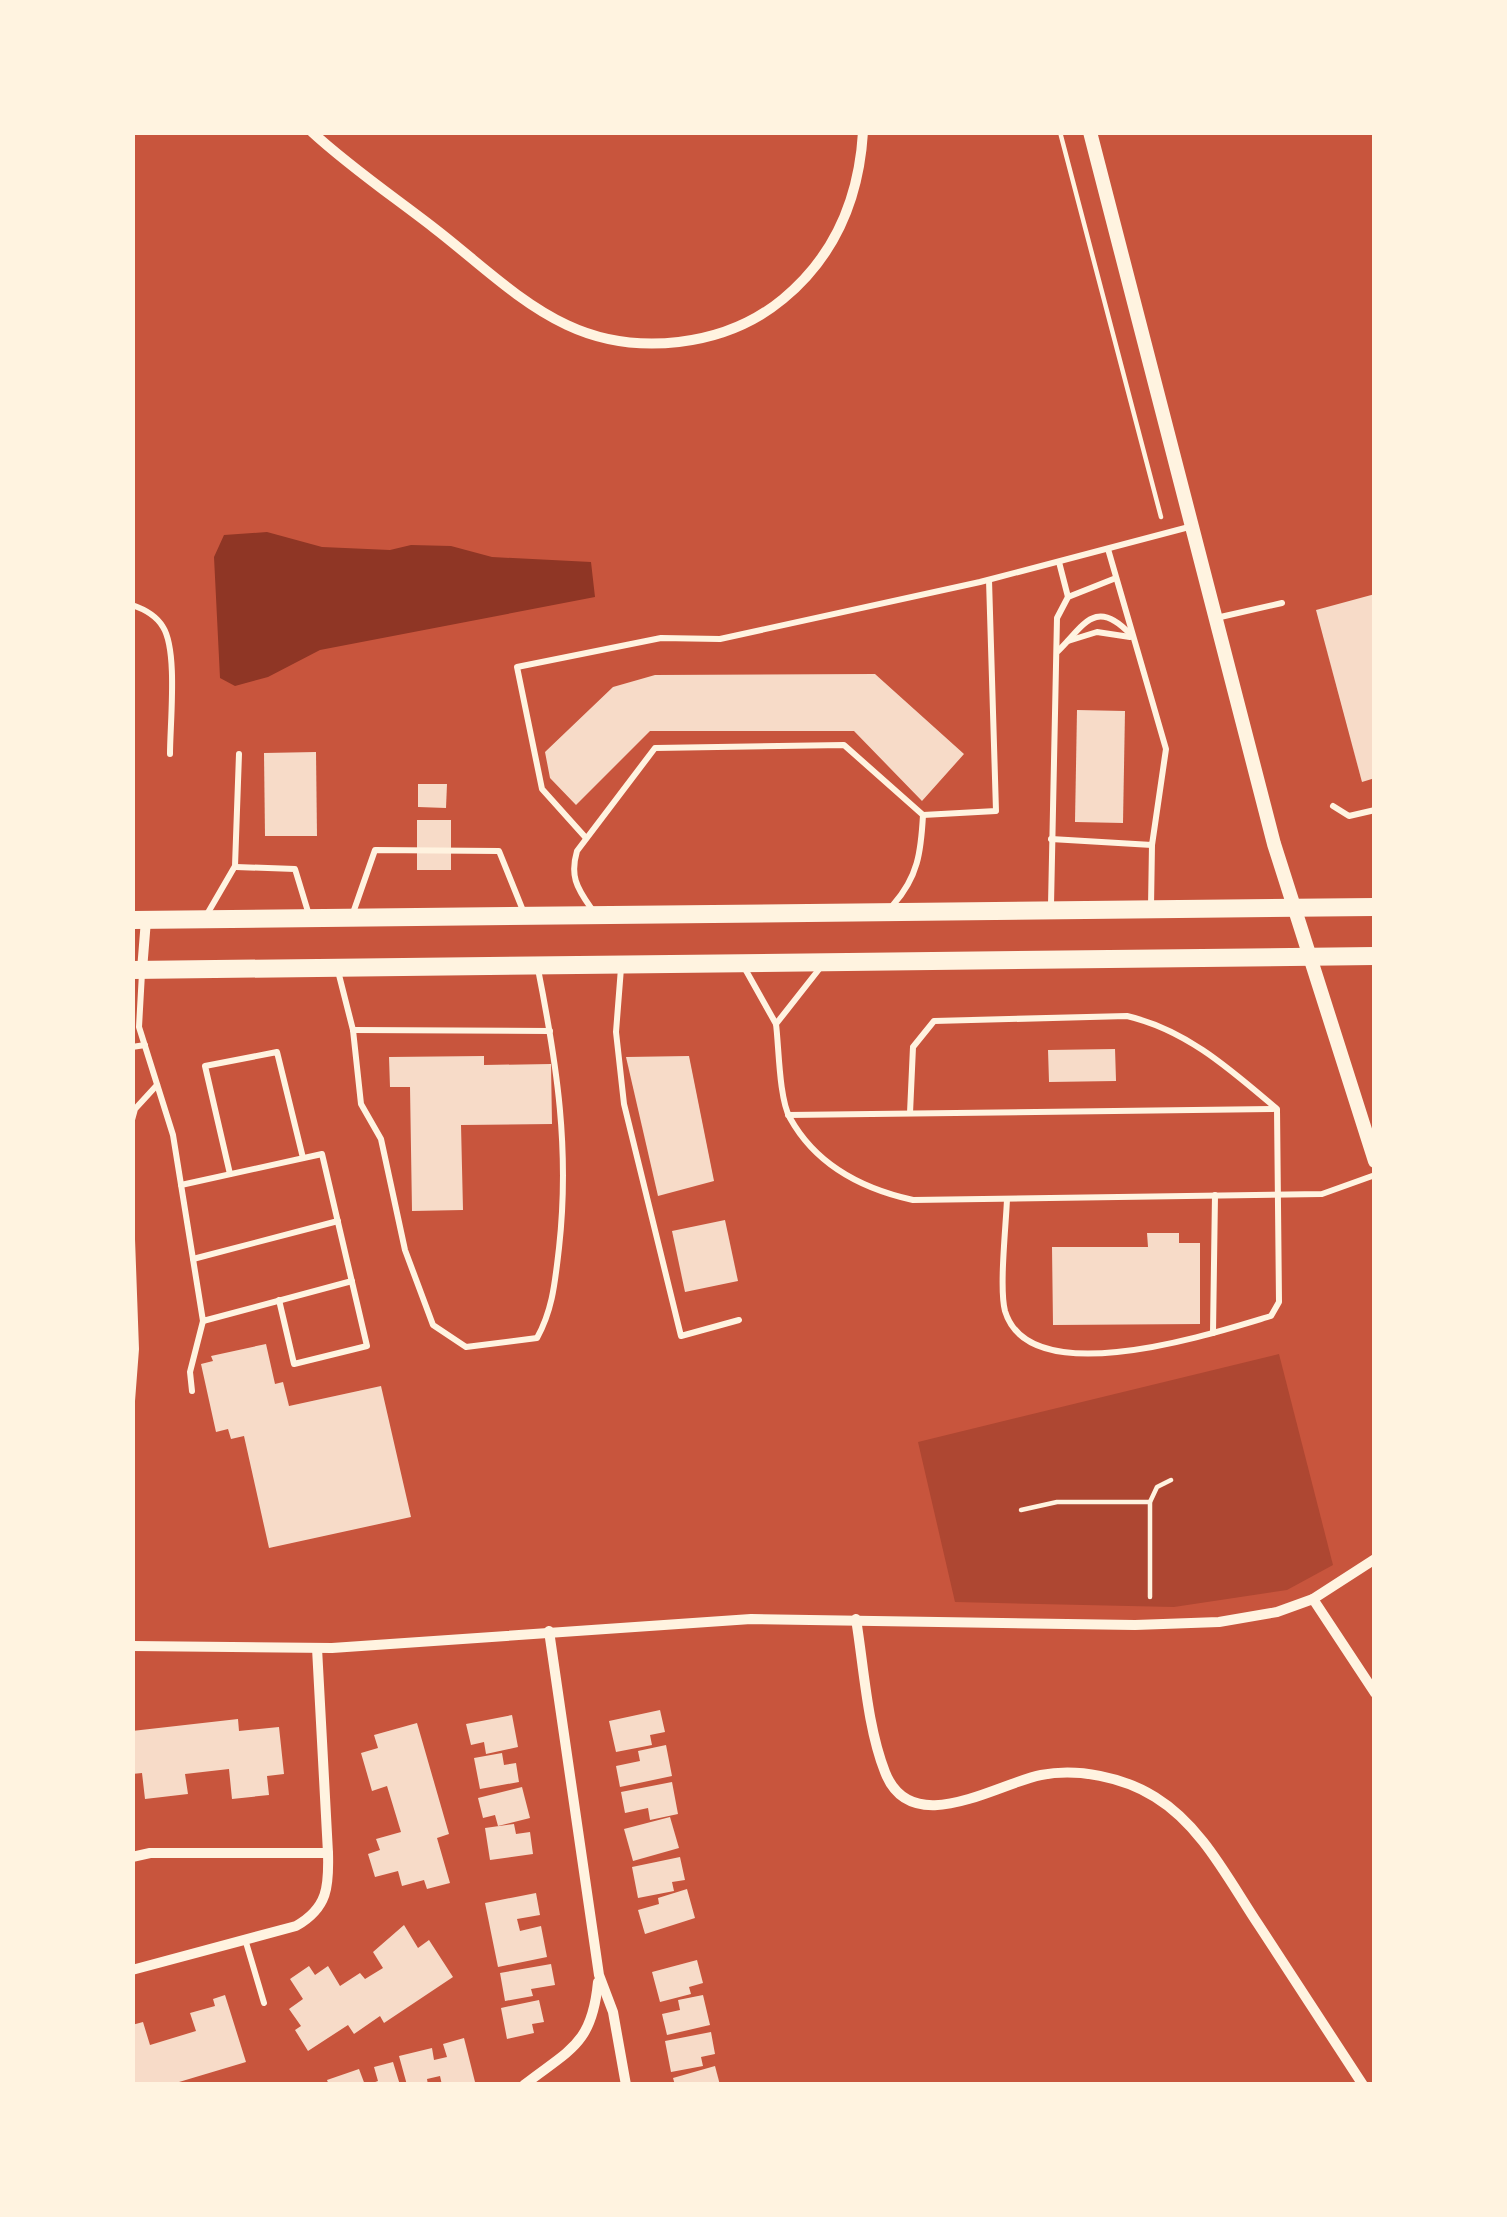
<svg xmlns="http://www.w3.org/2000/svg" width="1507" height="2217" font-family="Literata,serif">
  <rect width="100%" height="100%" fill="#c8553d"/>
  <polygon fill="#ae4732" points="1279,1354 1333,1565 1287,1590 1174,1607 955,1602 918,1442"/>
  <polygon fill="#8f3625" points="267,532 322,547 390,550 411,545 451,546 492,557 591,562 595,597 320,650 268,677 235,686 220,678 214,557 224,535"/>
  <g fill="#f7dbc8">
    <polygon points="1375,594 1375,778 1362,782 1316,610"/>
    <polygon points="875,674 964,754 922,801 854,731 650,731 576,805 550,778 545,752 613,687 655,675"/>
    <polygon points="1077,710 1125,711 1123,823 1075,822"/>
    <polygon points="316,752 317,836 265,836 264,753"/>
    <polygon points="418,784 447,784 446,808 418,807"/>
    <rect x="417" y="820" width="34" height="50"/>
    <polygon points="1115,1049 1116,1081 1049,1082 1048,1050"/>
    <polygon points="484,1056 484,1065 551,1064 552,1124 461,1125 463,1210 412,1211 410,1087 390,1087 389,1057"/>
    <polygon points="689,1056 714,1181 658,1196 626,1057"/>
    <polygon points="725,1220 738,1281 685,1292 672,1231"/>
    <polygon points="1147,1233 1179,1233 1179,1243 1200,1243 1200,1324 1053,1325 1052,1247 1148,1247"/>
    <polygon points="266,1344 275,1384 283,1382 289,1406 381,1386 411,1517 269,1548 244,1436 231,1439 228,1429 216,1432 201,1364 213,1361 211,1356"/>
    <polygon points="660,1710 665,1732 650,1735 652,1745 616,1752 609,1721"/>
    <polygon points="512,1715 518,1747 486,1754 484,1742 471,1745 466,1724"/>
    <polygon points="238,1719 239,1731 279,1727 284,1774 267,1776 269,1795 232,1799 229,1769 185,1774 188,1794 145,1799 142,1773 132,1774 132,1731"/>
    <polygon points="417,1723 449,1834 437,1838 450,1883 427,1889 424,1880 402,1886 398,1871 375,1877 368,1854 380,1850 376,1839 401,1832 387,1786 372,1791 361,1753 378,1748 374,1735"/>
    <polygon points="666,1745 672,1776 620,1787 616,1766 640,1761 638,1751"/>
    <polygon points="502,1753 504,1765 516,1763 519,1782 480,1789 474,1758"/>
    <polygon points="672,1782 678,1814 650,1820 648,1808 625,1813 621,1792"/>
    <polygon points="522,1787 530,1818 498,1826 495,1815 483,1818 478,1798"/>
    <polygon points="670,1817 679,1848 633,1861 624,1829"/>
    <polygon points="514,1824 516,1834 530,1832 533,1854 490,1860 485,1828"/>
    <polygon points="680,1857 685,1880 672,1882 674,1891 638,1898 632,1867"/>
    <polygon points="687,1889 695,1918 645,1934 638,1910 659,1904 658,1898"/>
    <polygon points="536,1893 540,1915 517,1919 520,1931 541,1926 547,1957 498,1967 485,1903"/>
    <polygon points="404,1925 418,1948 429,1940 453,1977 384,2023 380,2016 354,2034 348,2025 308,2051 295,2030 301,2026 289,2009 303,1999 290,1979 309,1966 315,1975 328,1966 340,1986 360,1973 365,1979 383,1968 373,1952"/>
    <polygon points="697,1960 703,1983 689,1987 691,1994 660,2002 652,1972"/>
    <polygon points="551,1964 555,1985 531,1989 533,1996 505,2001 500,1973"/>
    <polygon points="225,1995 246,2062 169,2085 132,2085 132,2025 143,2022 150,2045 196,2031 190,2013 215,2006 213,1999"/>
    <polygon points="703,1995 710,2025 667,2035 662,2014 680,2010 678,2000"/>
    <polygon points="539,2000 544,2022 532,2024 534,2033 507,2039 501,2008"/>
    <polygon points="711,2032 715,2054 701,2057 703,2066 671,2072 665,2041"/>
    <polygon points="464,2038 475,2082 442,2085 440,2076 427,2079 428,2085 407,2085 399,2056 432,2048 434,2060 447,2057 443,2044"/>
    <polygon points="393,2062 400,2085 367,2085 378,2081 374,2067"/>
    <polygon points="715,2066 720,2085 675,2085 673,2078"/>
    <polygon points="359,2069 365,2085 329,2085 327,2080"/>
  </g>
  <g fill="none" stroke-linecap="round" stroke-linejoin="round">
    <g stroke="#fff3e0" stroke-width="4.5">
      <polyline points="1060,132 1161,517"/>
      <polyline points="1021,1510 1057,1502 1150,1502"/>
      <polyline points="1150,1597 1150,1502 1157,1487 1171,1480"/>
    </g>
    <g stroke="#fff3e0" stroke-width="6">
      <polyline points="1059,562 1068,597"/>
      <path d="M132,605C144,609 156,615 163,627C178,651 170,723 170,754"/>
      <polyline points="1216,618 1282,603"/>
      <polyline points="1068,641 1097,632 1130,637"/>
      <path d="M1058,651C1083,627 1095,596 1131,635"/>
      <polyline points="1333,806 1349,816 1375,810"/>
      <polyline points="586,838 542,789 517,667 661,638 720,639 980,582 1189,527"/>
      <polyline points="1051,839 1152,845 1166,749 1108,549"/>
      <polyline points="236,867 295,869 309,915"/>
      <path d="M893,905C918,877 921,852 923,815"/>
      <polyline points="1051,905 1057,618 1068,597 1116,578"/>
      <polyline points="1151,906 1152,845"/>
      <path d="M591,908C576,887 570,875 577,851L655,748L844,745L923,815L996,811L989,580"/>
      <polyline points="353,913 375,850 499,851 524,913"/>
      <polyline points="206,916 235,866 239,754"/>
      <polyline points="744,967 776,1024 820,968"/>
      <polyline points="621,968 616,1032 624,1104 681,1336 739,1320"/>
      <path d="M338,971L353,1030L361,1104L381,1139L405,1250L433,1325L466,1347L537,1338C553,1309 555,1281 559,1248C570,1150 557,1065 538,969"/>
      <polyline points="142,973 139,1027 173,1135 203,1321 352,1281"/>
      <path d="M776,1024C779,1048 779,1098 790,1118C816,1165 863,1189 913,1200L1322,1194L1375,1175"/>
      <polyline points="353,1030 550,1031"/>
      <polyline points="132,1047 145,1045"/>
      <path d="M910,1113L913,1047L934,1021L1127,1016C1187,1030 1231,1070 1277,1109L1279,1302L1271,1316C1214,1333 1030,1394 1005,1311C999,1288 1006,1226 1007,1199"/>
      <polyline points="788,1115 1273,1109"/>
      <polyline points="132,1120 135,1109 157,1085"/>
      <polyline points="230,1174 205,1066 277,1052 303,1158"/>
      <polyline points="181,1185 322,1154 367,1346 294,1364 279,1300"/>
      <polyline points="132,1239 136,1349 132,1401"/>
      <polyline points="193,1259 338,1221"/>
      <polyline points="1213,1333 1215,1195"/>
      <polyline points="192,1391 190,1372 203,1321"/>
      <polyline points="245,1939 264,2003"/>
    </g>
    <g stroke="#fff3e0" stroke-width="10">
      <path d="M312,132C350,167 394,197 434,228C477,261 518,302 567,325C635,357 725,347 783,299C835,256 859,199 863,132"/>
      <polyline points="142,970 146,920"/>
      <polyline points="1313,1599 1375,1693"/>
      <path d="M856,1619C864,1668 867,1726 885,1772C911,1840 996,1784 1041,1775C1078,1768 1123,1777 1155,1797C1202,1826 1228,1879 1258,1924C1293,1978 1328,2031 1363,2085"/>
      <polyline points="549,1631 599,1975 613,2012 626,2085"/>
      <polyline points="132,1646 332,1648 751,1619 1135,1625 1219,1622 1277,1612 1313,1599 1375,1559"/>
      <polyline points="317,1648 328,1853"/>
      <path d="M132,1857L150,1853H328C329,1886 328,1908 296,1926L132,1970"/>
      <path d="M524,2085C570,2049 592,2045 598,1982"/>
    </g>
    <polyline stroke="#fff3e0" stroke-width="14" points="1090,132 1274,844 1375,1161"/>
    <g stroke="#fff3e0" stroke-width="18">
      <polyline points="132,920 1375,907"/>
      <polyline points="132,970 1375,956"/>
    </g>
  </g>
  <rect width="1507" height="2217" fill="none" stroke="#fff3e0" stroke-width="270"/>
</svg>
